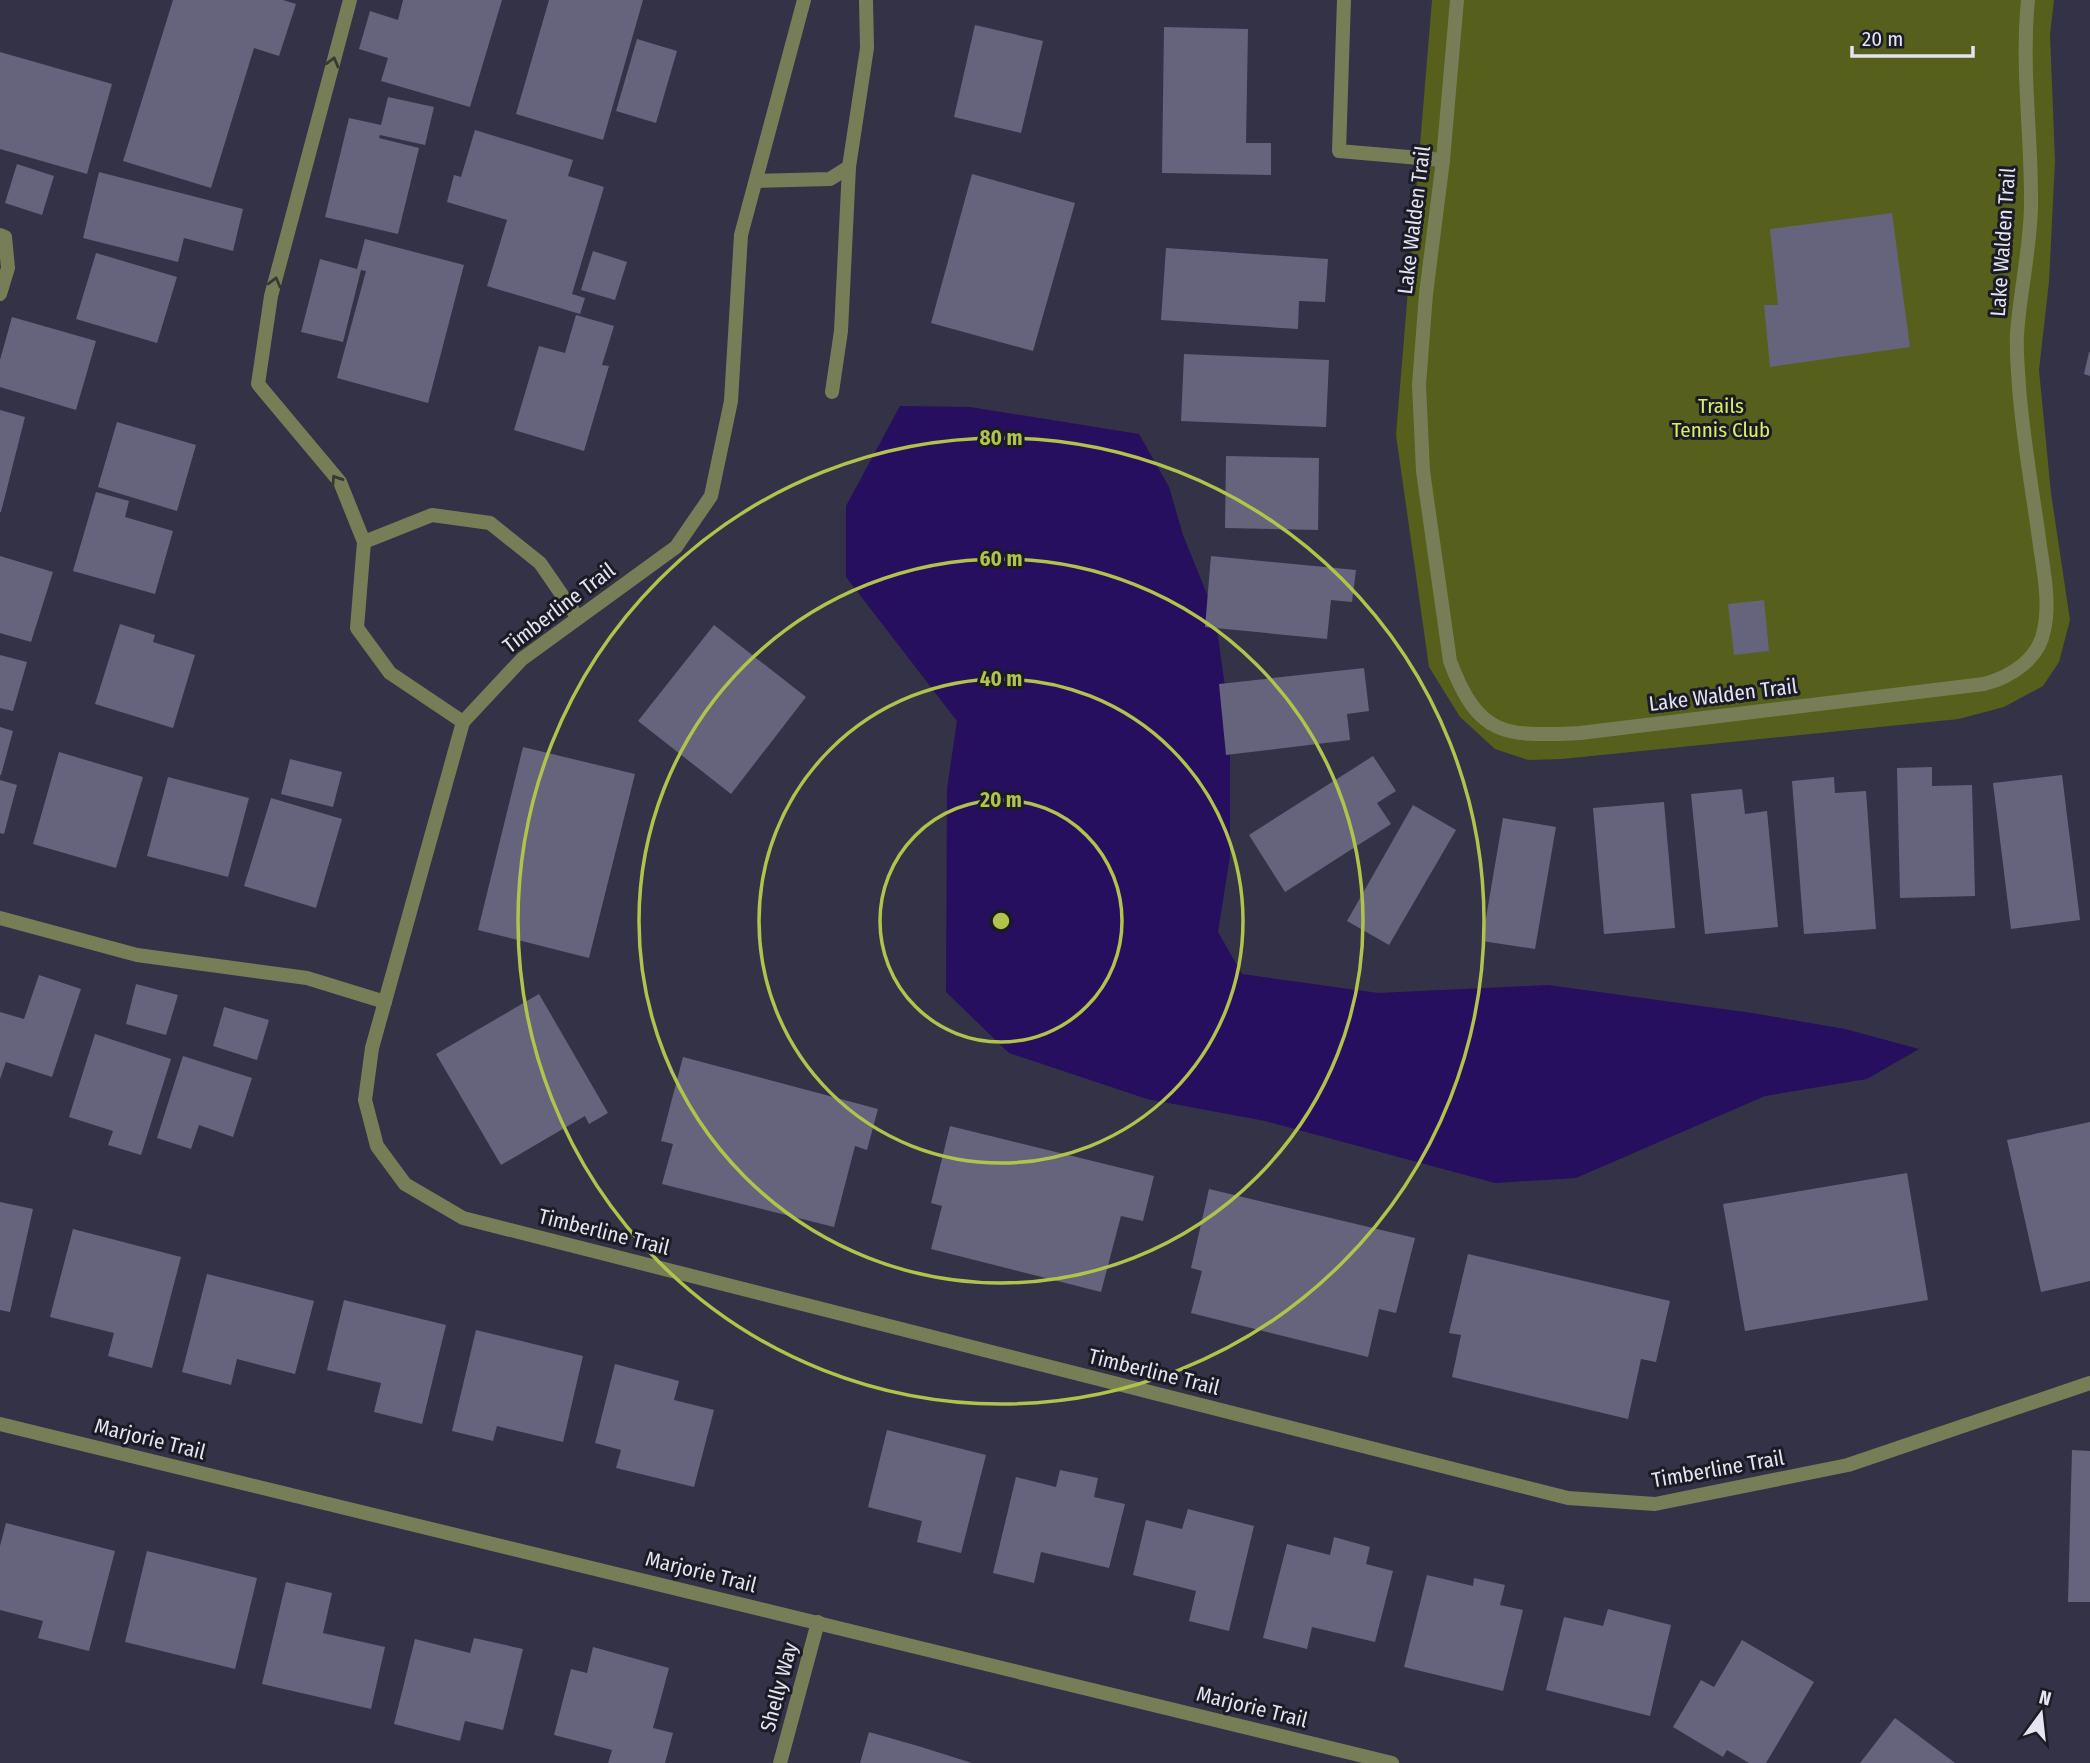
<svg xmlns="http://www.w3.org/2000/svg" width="2090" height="1763" font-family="'Fira Sans Condensed',sans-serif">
  <rect width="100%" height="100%" fill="#333247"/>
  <polygon fill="#565f1b" points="1432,0 2054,0 2050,34 2055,161 2049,282 2039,370 2051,493 2070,620 2059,662 2043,686 2004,707 1959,719 1562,759 1528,760 1495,749 1460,717 1429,667 1396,435"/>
  <polygon fill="#250f5e" points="900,406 970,407 1139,434 1169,487 1183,535 1215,614 1230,724 1230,856 1218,932 1242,974 1378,993 1548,985 1752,1013 1845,1029 1919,1049 1867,1079 1765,1096 1576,1178 1495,1183 1265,1121 1147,1099 1009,1053 946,992 947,789 957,721 846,577 846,506"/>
  <g fill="#65647c">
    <polygon points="173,0 283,0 296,4 279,56 254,48 211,188 123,161"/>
    <polygon points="403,0 502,0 470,107 381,81 388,58 359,49 370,11 398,20"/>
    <polygon points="549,0 643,0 603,140 516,114"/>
    <polygon points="975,25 1043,41 1021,133 954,117"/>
    <polygon points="1164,27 1248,29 1246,143 1271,143 1271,175 1162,173"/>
    <polygon points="637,39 677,51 656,123 616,111"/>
    <polygon points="0,52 112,84 87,174 0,149"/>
    <polygon points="388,97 434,107 425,145 380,135 379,138 419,148 398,234 325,217 349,118 381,125"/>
    <polygon points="475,130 573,160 568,176 604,187 572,294 585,298 580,314 487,286 507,220 447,202 454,175 461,177"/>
    <polygon points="17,164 54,176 42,215 5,203"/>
    <polygon points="99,172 243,209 233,251 184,238 178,262 83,238"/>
    <polygon points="972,174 1075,203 1033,351 931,323"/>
    <polygon points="1892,213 1910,347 1770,367 1764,305 1778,305 1770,229"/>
    <polygon points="365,239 464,265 428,403 337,378 366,271 361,270 343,342 301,332 320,259 357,269"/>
    <polygon points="1166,248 1328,259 1325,302 1299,301 1298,329 1161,320"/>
    <polygon points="593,251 627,262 615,300 581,290"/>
    <polygon points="96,253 177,277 157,343 76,319"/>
    <polygon points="576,315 614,326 602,365 609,366 584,451 514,430 539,346 565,353"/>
    <polygon points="12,317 96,341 76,410 0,387 0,360"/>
    <polygon points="2089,352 2090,352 2090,376 2084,374"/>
    <polygon points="1184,354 1329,360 1326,427 1181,421"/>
    <polygon points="0,410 25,417 1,512 0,512"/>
    <polygon points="117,422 196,445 177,511 98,487"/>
    <polygon points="1226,456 1319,458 1318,530 1225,528"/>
    <polygon points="96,492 129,501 125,517 173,531 155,594 73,571"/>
    <polygon points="0,556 53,572 31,642 0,633"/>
    <polygon points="1211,556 1356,570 1352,602 1331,600 1327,639 1205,627"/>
    <polygon points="1764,600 1769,651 1734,655 1728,604"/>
    <polygon points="120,624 155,635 153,642 195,655 173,728 95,704"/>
    <polygon points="714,625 806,697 731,794 638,721"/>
    <polygon points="0,655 27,662 13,711 0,708"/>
    <polygon points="1364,668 1369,711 1347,714 1350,740 1226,755 1219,684"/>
    <polygon points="0,727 13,731 1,775 0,775"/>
    <polygon points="523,747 635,774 589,958 478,930"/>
    <polygon points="59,752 143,777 116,868 33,844"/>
    <polygon points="1373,756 1396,791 1377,803 1391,824 1285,892 1249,835"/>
    <polygon points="290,759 342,772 333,807 281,794"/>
    <polygon points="1932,767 1932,786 1972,785 1975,896 1900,898 1897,768"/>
    <polygon points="2062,775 2080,920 2011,929 1993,783"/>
    <polygon points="168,777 249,798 228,877 147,856"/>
    <polygon points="1834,777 1835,793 1866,791 1876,929 1804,934 1792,781"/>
    <polygon points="0,780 17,785 4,834 0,833"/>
    <polygon points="1742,789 1745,814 1767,811 1778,927 1705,934 1691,794"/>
    <polygon points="271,798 342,819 316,908 244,886"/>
    <polygon points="1664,802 1675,928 1604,934 1593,808"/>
    <polygon points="1413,805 1456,830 1389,945 1347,921"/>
    <polygon points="1503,818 1556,827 1535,949 1482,941"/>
    <polygon points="39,975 81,989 52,1077 6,1062 0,1079 0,1012 24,1019"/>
    <polygon points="136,984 178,995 166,1035 126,1024"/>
    <polygon points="539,994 608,1113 589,1124 585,1116 501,1165 436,1054"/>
    <polygon points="224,1007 269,1020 257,1060 213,1046"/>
    <polygon points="95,1034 171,1059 141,1155 108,1145 113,1131 69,1117"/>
    <polygon points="183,1056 252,1078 233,1137 199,1125 191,1149 157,1138"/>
    <polygon points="683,1057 878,1109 867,1150 855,1146 834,1227 662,1184 673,1144 661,1141"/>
    <polygon points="2090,1122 2090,1281 2041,1292 2007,1140"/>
    <polygon points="950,1126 1154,1176 1143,1221 1121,1216 1101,1292 931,1249 942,1206 931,1203"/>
    <polygon points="1907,1173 1928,1300 1745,1331 1723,1204"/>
    <polygon points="1209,1189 1415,1238 1396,1313 1379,1309 1368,1357 1191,1313 1202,1271 1191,1268"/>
    <polygon points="0,1202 33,1209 10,1312 0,1310"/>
    <polygon points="73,1229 181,1257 152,1368 108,1356 114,1333 50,1317"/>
    <polygon points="1468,1254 1670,1301 1656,1362 1641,1359 1628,1419 1452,1377 1461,1335 1449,1333"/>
    <polygon points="207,1274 314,1301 295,1374 237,1359 231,1385 182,1372"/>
    <polygon points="344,1300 446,1325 422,1424 374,1412 381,1383 327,1370"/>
    <polygon points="476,1330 583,1356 563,1442 497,1426 493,1441 452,1431"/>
    <polygon points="615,1364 679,1381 674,1400 714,1410 694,1487 616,1468 621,1450 595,1443"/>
    <polygon points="887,1430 986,1455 961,1553 917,1542 922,1521 868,1507"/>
    <polygon points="2072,1450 2090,1451 2090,1602 2068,1602"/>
    <polygon points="1060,1470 1098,1478 1094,1497 1125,1504 1109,1568 1041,1552 1034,1583 993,1573 1016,1477 1056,1487"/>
    <polygon points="1188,1509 1254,1526 1229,1631 1189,1621 1196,1591 1133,1575 1146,1520 1182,1529"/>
    <polygon points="6,1523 115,1551 89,1651 38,1638 43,1621 0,1610 0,1546"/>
    <polygon points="1334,1537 1370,1547 1366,1564 1393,1571 1375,1642 1312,1627 1307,1649 1263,1638 1287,1544 1330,1555"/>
    <polygon points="147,1551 257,1578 235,1669 125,1642"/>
    <polygon points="1427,1575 1473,1586 1474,1578 1505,1585 1500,1605 1523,1610 1503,1691 1404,1667"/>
    <polygon points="286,1582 332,1593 323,1633 385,1647 371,1709 262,1684"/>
    <polygon points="1608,1609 1671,1625 1650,1716 1546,1690 1564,1617 1603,1626"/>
    <polygon points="474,1638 523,1649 503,1730 465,1721 460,1741 394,1724 415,1639 470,1653"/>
    <polygon points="1742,1640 1814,1682 1766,1763 1749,1763 1727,1750 1723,1757 1673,1727 1701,1680 1714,1687"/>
    <polygon points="593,1647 669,1668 653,1728 673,1733 665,1763 608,1763 612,1750 554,1735 571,1669 587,1673"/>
    <polygon points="1895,1718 1955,1763 1860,1763"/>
    <polygon points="869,1732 918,1746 972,1763 860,1763"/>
  </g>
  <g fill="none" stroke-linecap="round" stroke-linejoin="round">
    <g stroke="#777e57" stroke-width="14">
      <polyline points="350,0 271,296 258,384 340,482 364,542 357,628 390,673 463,722"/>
      <polyline points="1344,0 1339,151 1443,160"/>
      <polyline points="756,181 830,179 849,167 867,48 866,0"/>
      <polyline points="0,235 5,237 8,268 0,294"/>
      <polyline points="832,392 841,331 849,167"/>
      <polyline points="364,542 432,515 490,523 540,563 578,618"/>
      <polyline points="0,918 137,955 307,978 385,1002"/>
    </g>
    <g stroke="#777e57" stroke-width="14">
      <polyline points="804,0 741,235 731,401 711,496 676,547 522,659 463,722 372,1048 365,1100 377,1146 405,1184 463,1218 1568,1498 1655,1504 1848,1465 2090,1383"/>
      <path d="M1457,0L1443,160L1426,294L1419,385L1423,471L1450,661C1479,739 1507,736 1580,733L1984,684C2011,677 2039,659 2044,630C2050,603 2044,573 2040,546C2033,493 2023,440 2019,387C2018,370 2016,351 2017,334C2020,292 2030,250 2031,207C2032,138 2021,69 2028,0"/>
      <polyline points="0,1424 1392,1763"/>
      <polyline points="780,1763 818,1622"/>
    </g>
  </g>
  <defs><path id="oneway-chevron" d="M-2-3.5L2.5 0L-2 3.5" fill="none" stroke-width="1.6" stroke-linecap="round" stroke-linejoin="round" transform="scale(1.75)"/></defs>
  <g stroke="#373934">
    <use href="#oneway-chevron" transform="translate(333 62) rotate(-75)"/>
    <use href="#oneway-chevron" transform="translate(275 282) rotate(-75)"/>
    <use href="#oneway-chevron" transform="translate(336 480) rotate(-123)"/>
  </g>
  <g fill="none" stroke="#b2c34c" stroke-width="3.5">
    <circle cx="1001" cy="921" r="121"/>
    <circle cx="1001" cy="921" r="242"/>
    <circle cx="1001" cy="921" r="362"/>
    <circle cx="1001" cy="921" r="483"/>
  </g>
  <g text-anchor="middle" stroke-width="6" stroke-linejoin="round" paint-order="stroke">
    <g font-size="21" fill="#e4e4f2" stroke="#1b1b25">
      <text transform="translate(1414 220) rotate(-83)" y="7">Lake Walden Trail</text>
      <text transform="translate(2003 242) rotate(-86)" y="7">Lake Walden Trail</text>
      <text transform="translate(559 608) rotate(-37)" y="7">Timberline Trail</text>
      <text transform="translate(1723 695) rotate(-7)" y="7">Lake Walden Trail</text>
      <text transform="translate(604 1232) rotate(14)" y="7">Timberline Trail</text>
      <text transform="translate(1154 1372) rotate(14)" y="7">Timberline Trail</text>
      <text transform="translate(150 1439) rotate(14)" y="7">Marjorie Trail</text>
      <text transform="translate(1718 1469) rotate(-10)" y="7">Timberline Trail</text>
      <text transform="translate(701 1572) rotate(14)" y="7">Marjorie Trail</text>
      <text transform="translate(779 1687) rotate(-75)" y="7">Shelly Way</text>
      <text transform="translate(1252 1707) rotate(14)" y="7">Marjorie Trail</text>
    </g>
    <g font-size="21" fill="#daee69" stroke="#1b1b25">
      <text x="1721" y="413">Trails<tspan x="1721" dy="24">Tennis Club</tspan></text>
    </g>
  </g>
  <circle cx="1001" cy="921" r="10" fill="#b2c34c" stroke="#1b1b25" stroke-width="3.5"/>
  <g font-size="21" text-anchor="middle" font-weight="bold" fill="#b2c34c" stroke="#1b1b25" stroke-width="6" stroke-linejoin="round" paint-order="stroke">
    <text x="1001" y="445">80 m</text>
    <text x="1001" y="566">60 m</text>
    <text x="1001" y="686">40 m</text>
    <text x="1001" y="807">20 m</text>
  </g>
  <g transform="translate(2041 1714) rotate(15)" stroke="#1b1b25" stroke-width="5" paint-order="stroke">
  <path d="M0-5L12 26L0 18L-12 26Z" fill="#e4e4f2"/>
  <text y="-10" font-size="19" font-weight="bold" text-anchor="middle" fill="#e4e4f2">N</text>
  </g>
  <path d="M1852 46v10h121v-10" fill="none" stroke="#e4e4f2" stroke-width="3.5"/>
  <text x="1862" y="46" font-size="21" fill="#e4e4f2" stroke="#1b1b25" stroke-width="5" paint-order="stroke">20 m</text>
</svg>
